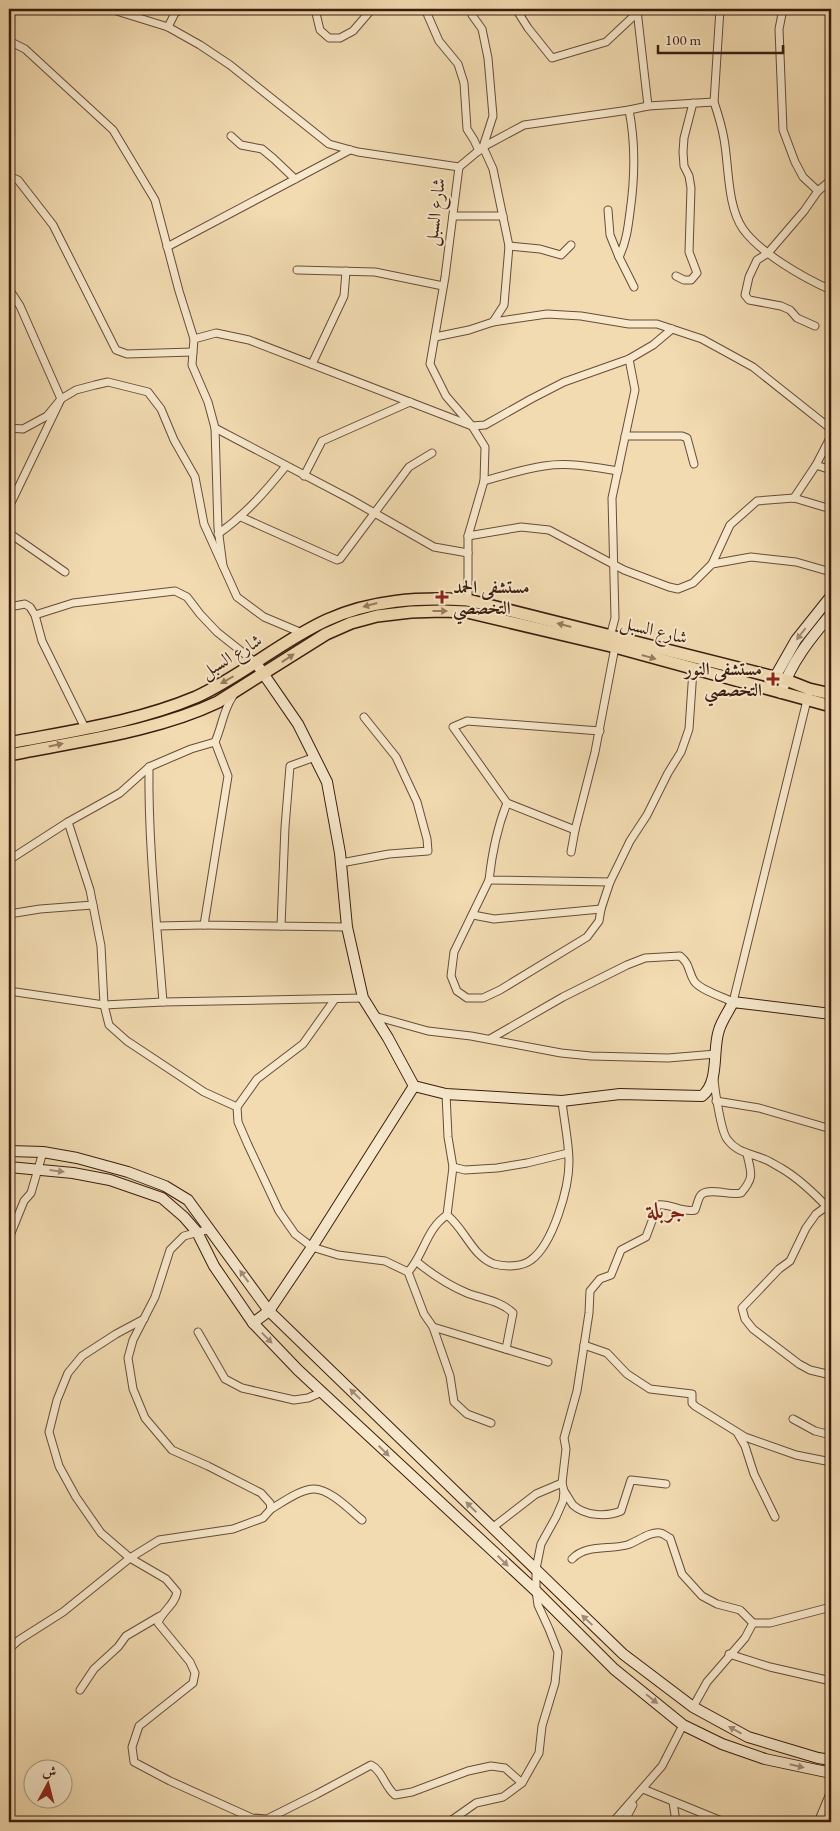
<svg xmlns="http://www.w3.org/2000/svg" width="840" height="1831" font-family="'EB Garamond',Amiri,serif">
  <rect width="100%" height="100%" fill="#f2dbb1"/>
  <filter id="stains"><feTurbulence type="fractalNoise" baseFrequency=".004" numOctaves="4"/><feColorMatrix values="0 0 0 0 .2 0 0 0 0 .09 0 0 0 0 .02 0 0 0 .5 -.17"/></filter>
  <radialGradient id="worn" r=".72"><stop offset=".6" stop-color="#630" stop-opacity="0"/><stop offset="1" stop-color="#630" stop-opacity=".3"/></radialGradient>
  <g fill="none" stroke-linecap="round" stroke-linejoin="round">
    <defs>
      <g id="street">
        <polyline points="110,9 168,27 200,45 230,65 329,144 358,152 459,167"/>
        <polyline points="315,9 320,30 329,38 340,38 353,31 372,9"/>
        <polyline points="425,9 439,41 458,64 464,83 467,129 474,140 479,151"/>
        <polyline points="516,9 528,28 552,58 606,42 637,13"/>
        <polyline points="783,9 779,29 783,130 795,162 803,177 818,191"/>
        <polyline points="637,10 648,106"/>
        <polyline points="168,27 175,13 182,9"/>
        <polyline points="9,41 25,49 113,130 155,200 179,291 194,339"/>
        <polyline points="714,102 720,9"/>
        <path d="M629,110C636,145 635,177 630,212C628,228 626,243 619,257L634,287"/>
        <polyline points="231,136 241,145 262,149 274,159 295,179"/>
        <polyline points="9,176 18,180 53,225 116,350 127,354 193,352"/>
        <polyline points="608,210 610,235 619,257"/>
        <polyline points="453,216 503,216"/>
        <polyline points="509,246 540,249 561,255 571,245"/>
        <polyline points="167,247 350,150"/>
        <polyline points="297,270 375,272 443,286"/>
        <polyline points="676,276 684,280 691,280 697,273 689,252 691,188 689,176 684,166 683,152 684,138 693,103"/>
        <polyline points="9,289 20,306 61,399 9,507"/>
        <polyline points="493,322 547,314 581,316 629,324 657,324 702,339 753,367 831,429"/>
        <polyline points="815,326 797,318 790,310 781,306 749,300 745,295 749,277 757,260 768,253 804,211 818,191 831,180"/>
        <polyline points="435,337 469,330 493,322 504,305 509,246 493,169 483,147 493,116 488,58 482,29 472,15 475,9"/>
        <polyline points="312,364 344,296 346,271"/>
        <polyline points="9,428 23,429 47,416 61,399 76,390 95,385 108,382 148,392 161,409 174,440 195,477 204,524 237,597 264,617 302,633"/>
        <polyline points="215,428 350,499 434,547 468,553"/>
        <polyline points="625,436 682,436 687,438 694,464"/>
        <polyline points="816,465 831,470"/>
        <polyline points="304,476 322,441 410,402"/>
        <path d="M484,481C504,475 524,469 544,466C569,462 594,467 618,471"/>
        <polyline points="794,498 816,465 831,436"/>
        <polyline points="241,517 337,560 340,559 409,467 432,453"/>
        <polyline points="9,533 65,572"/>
        <path d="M218,534C245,515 265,492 286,466"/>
        <polyline points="468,536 521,527 549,530 624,570 669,587 678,589 693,583 712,564 751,557 796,562 831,572"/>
        <polyline points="712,564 730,525 757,501 794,498 831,509"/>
        <polyline points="223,566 218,528 215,428 208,402 192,365 194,339 216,333 249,340 472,426 485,425 531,399 564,382 629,359 653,345 672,329"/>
        <path d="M468,602V536L484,481L485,447L472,426L446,396L430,364L445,277L459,167L483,147L524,125L629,110L648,106L714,102C718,114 722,127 724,139C729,166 727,206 743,229C760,253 804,278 831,290"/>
        <polyline points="9,607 25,604 30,607 35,615 42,641 85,728"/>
        <polyline points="35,615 73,603 175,591 187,597 200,614 217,632 256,663"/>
        <polyline points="610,637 615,618 612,498 635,390 629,359"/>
        <polyline points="215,742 228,776 204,925 347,927"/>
        <path d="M149,767C148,845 157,924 163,1002"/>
        <polyline points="507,803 453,727 467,721 600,731"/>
        <polyline points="68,822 90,890 101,946 104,1005 109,1025 127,1041 204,1092 237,1107 238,1122 248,1145 279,1211 295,1234 312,1247 338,1255 385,1261 408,1272 424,1314 433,1327 450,1376 454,1402 467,1414 491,1423"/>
        <path d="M575,830L507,803C497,828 492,853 489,880L610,882"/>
        <polyline points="571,852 575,830 595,752 615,647"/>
        <path d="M9,860L68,822L120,793L149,767L191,749L215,742C222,727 223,710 233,696"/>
        <polyline points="341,863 389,854 428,851 427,839 417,802 396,757 364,717"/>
        <polyline points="489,880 454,952 451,976 457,991 467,998 483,998 500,990 587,937 599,921 601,909 610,882 630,841 647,815 668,773 681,752 689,729 693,670"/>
        <polyline points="9,914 40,909 93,905"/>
        <polyline points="473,915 494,919 601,909"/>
        <polyline points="157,926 204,925"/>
        <polyline points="281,926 285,827 290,766 315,757"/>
        <polyline points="9,991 104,1005 163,1002 363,998"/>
        <polyline points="374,1016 428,1031 471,1036 561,1053 591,1056 668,1058 716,1054"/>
        <path d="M490,1039L563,997L627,965L645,958L680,956C690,964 688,971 694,981C700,990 723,997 733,1002L808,696"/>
        <path d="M714,1079C715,1091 721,1131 727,1139C737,1153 750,1153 764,1159C770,1161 775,1165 781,1168C800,1179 816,1195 831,1211"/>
        <path d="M446,1094L448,1137L453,1167L447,1215C465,1229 472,1256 494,1264C505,1267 522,1267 531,1260C553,1244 569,1188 569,1162C569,1142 564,1121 562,1101"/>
        <polyline points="716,1101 759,1108 831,1129"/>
        <polyline points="237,1107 257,1079 303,1044 335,999"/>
        <polyline points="453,1167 465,1170 497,1168 527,1163 568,1153"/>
        <polyline points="827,1206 816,1214 806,1228 790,1261 779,1269 742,1308 745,1319 753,1329 799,1364 810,1370 831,1375"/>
        <polyline points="9,1238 24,1201 31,1193 43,1152"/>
        <path d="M417,1262C433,1275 448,1285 467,1293C483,1299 501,1301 513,1313L506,1349"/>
        <path d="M408,1272C424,1255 426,1229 447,1215"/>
        <path d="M144,1319L116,1334L82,1356L68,1373L57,1400L49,1432L59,1466L76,1497L101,1533L130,1558L166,1579L177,1592C175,1605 162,1611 158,1623L190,1662L195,1673L193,1683L139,1726L132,1747L134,1762L170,1781L252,1818L267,1819L317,1794L371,1765C382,1770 385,1787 395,1795L412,1792L468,1771L491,1766L505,1768L522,1783"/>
        <polyline points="433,1327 548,1362"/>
        <polyline points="198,1332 225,1379 242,1388 294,1400 308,1398 322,1392"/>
        <polyline points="584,1345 607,1353 627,1374 650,1389 692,1394 692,1403 695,1406 745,1437 796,1455 831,1462"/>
        <polyline points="793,1419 815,1431 831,1435"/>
        <polyline points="738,1434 745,1446 754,1474 775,1517"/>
        <path d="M564,1491C567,1495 570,1501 573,1505C585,1516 607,1517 621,1511L631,1480L666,1484"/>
        <path d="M271,1509C283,1502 299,1490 313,1489C329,1488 350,1510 362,1520"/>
        <polyline points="492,1528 536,1494 562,1483"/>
        <path d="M572,1559C586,1544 609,1550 627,1545C637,1542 650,1531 660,1533C663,1533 667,1537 670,1538L682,1574L702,1596L717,1604L740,1610L753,1623"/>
        <polyline points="9,1649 19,1640 63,1612 130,1558 159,1540 233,1529 263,1518 271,1509 270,1503 261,1493 208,1466 172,1450 145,1418 133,1389 128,1358 133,1340 155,1297 170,1250 184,1236 210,1229"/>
        <polyline points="729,1654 770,1667 831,1681"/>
        <polyline points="80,1690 94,1669 118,1647 126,1636 160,1616"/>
        <polyline points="693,1707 707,1682 745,1638 753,1623 770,1623 831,1607"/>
        <polyline points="643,1789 724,1822"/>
        <polyline points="9,1790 10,1791"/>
        <polyline points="673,1802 676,1822"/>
        <path d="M449,1822L476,1803L503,1797L522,1783L539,1753L542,1726L555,1683L558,1652L549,1629L538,1605L536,1591V1569L541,1544L556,1517L563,1501L564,1491L562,1483L566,1449L564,1438L577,1391L589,1313L590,1291L600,1279L611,1275L621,1250L646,1237L658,1205C670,1203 682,1213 695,1210C697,1206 698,1198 701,1195C708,1187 731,1196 741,1193C755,1177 751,1173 747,1154"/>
        <polyline points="613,1822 662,1766 683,1725"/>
        <polyline points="624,1822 633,1805"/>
        <polyline points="818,1822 831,1791"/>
      </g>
      <g id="secondary">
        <path d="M256,663L298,724L327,782L340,853L347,927L363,998L388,1038L414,1086L446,1094L562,1101L620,1094L702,1096C720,1082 712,1050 719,1030C722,1020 729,1011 733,1002L831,1014"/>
        <polyline points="771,684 796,640 831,596"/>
        <path d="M781,693C791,662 811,638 831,614"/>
        <polyline points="9,1151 43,1152 77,1158 128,1172 165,1186 188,1200 269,1311 623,1654 693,1707 748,1737 818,1758 831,1760"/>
        <polyline points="9,1167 73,1173 110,1180 162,1198 184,1217 197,1232 214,1266 253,1323 298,1370 536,1591 614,1669 683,1725 722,1744 765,1759 831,1773"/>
        <polyline points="253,1323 269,1311 312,1247 414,1086"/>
      </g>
      <g id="primary">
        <path d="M9,743C71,731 137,722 196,697C242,676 281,641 327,620C371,600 419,597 468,600L786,680L809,689L831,694"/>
        <path d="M9,755C77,741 155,732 218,702L326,634L351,623L377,616L411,612L442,611L467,612L615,647L831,706"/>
      </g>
    </defs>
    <use href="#street" stroke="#674c38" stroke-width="9"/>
    <use href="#secondary" stroke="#391c0f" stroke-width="12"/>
    <use href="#primary" stroke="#391c0f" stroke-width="14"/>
    <use href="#street" stroke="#f7e8cc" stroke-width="7"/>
    <use href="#secondary" stroke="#f7e8cc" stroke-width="10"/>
    <use href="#primary" stroke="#f2dbb1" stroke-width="11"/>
  </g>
  <defs><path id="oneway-solid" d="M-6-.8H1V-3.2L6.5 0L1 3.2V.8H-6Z" transform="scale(1.25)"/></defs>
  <g fill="#967c60">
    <use href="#oneway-solid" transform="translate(370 605) rotate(165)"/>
    <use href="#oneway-solid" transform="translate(440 611)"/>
    <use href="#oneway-solid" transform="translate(564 625) rotate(-165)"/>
    <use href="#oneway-solid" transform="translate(649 657) rotate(16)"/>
    <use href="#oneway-solid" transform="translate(288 658) rotate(-33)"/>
    <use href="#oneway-solid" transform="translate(227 680) rotate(150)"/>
    <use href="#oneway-solid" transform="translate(56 745) rotate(-12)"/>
  </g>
  <g fill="#a28c77">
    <use href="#oneway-solid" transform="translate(801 634) rotate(128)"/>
    <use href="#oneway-solid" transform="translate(57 1171) rotate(7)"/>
    <use href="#oneway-solid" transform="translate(244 1276) rotate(-126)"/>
    <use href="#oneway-solid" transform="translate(267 1338) rotate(46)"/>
    <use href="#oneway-solid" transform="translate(355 1394) rotate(-136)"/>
    <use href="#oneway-solid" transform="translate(384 1451) rotate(44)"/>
    <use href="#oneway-solid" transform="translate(471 1507) rotate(-135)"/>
    <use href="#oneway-solid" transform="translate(503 1561) rotate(44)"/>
    <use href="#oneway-solid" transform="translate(587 1620) rotate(-137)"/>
    <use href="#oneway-solid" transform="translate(652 1699) rotate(39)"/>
    <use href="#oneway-solid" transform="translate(735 1730) rotate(-151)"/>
    <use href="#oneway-solid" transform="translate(797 1766) rotate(13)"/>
  </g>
  <g fill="#8f2418" stroke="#f7e8cc" stroke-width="2">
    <path d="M439.5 589.5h5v5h5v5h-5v5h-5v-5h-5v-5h5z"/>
    <path d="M770.5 671.5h5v5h5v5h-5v5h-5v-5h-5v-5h5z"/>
  </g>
  <g text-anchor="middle" stroke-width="4" stroke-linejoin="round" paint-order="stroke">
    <g font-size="18" fill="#391c0f" stroke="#f7e8cc">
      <text transform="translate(435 212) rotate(-83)" y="6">شارع السبل</text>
      <text transform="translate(654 630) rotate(14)" y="6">شارع السبل</text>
      <text transform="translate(231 656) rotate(-31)" y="6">شارع السبل</text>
    </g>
    <g font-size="18" font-weight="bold" fill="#391c0f" stroke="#f7e8cc" text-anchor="start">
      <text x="453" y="593">مستشفى الحمد<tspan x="453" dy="21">التخصصي</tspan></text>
      <text x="762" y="675" text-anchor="end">مستشفى النور<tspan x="762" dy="21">التخصصي</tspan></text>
    </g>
    <g font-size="22" font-weight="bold" fill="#7a1f14" stroke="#f7e8cc">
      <text x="666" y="1218">جربلة</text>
    </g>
  </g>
  <rect width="840" height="1831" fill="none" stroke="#f2dbb1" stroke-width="30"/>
  <rect x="10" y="10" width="820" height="1811" fill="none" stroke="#391c0f" stroke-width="2.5"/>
  <rect x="15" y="15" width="810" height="1801" fill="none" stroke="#391c0f"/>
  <g transform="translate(48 1784) rotate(7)"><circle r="24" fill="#f7e8cc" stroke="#ab9680"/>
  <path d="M0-4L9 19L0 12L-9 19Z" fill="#8f2418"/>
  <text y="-8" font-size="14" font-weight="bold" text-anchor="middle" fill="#391c0f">ش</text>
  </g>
  <path d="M658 45v8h125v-8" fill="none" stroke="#391c0f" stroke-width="2.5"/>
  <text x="665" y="45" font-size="15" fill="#391c0f" stroke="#f7e8cc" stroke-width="4" paint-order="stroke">100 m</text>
  <rect width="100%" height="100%" filter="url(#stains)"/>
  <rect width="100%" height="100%" fill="url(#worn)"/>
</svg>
